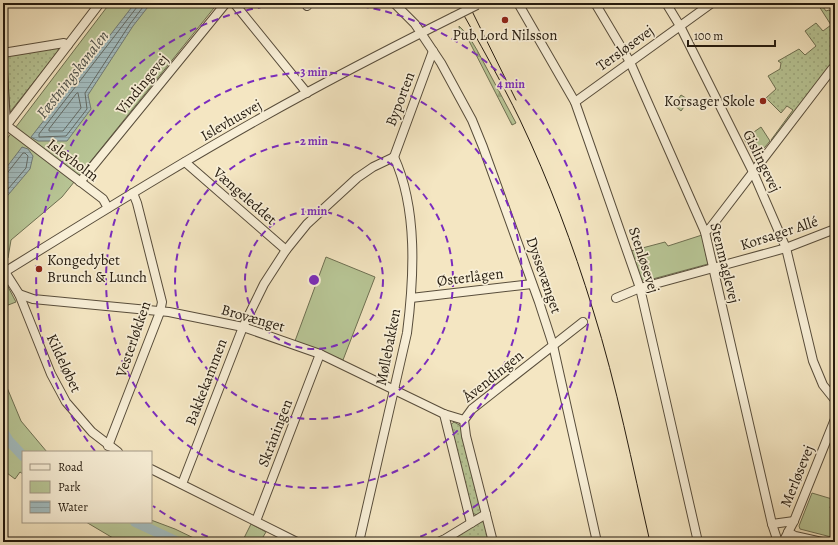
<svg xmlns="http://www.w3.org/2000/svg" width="838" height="545" font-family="Alegreya,serif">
  <defs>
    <pattern id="grass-dots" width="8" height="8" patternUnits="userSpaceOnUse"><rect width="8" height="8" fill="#b8c696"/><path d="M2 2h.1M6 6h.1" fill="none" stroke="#9eaa80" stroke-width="1.8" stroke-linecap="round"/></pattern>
    <pattern id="forest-firs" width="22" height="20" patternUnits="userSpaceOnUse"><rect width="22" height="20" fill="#b8c696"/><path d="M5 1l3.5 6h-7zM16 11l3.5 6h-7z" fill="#9eaa80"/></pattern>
    <pattern id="water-rules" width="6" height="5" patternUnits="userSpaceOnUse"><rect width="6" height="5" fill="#a2bcbf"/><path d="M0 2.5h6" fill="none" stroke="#8ba1a3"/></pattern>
  </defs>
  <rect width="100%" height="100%" fill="#f4e6c2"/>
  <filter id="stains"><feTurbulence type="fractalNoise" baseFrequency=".005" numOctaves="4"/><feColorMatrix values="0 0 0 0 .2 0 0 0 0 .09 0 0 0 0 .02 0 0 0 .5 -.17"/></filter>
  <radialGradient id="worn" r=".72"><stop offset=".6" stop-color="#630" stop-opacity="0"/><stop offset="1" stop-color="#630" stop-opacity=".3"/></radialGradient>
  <g fill="url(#grass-dots)" stroke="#6e7052">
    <polygon points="817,3 820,3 826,11 829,10 835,15 835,61 772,141 771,140 793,110 787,106 781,113 766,98 776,89 768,76 780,69 781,63 778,61 799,49 805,55 816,46 805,31 816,23 823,31 831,25"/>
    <polygon points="63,45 10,112 6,55"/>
    <polygon points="454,422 461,426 483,510 478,515 470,513 449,426"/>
    <polygon points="480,521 483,521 486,524 491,542 445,542 460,535"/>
  </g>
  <polygon fill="url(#forest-firs)" stroke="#6e7052" points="459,26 468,35 477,50 516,123 512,125 469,41 460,35"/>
  <g fill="#b8c696" stroke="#6e7052">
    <polygon points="110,3 218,3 62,197 11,240 8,258 3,261 3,144"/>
    <polygon points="681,95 689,100 681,111 674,105"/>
    <polygon points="761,127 770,141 755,159 744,139"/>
    <polygon points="702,235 708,264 649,280 644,281 640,278 631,251 665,242 668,246"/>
    <polygon points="326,257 375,277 343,360 295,341"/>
    <polygon points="6,283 16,302 3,307 3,285"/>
    <polygon points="3,378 21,421 47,452 23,452 23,474 20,472 15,479 3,470"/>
    <polygon points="812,493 832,499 830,508 835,509 835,538 800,529 799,526"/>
    <polygon points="151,520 175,529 202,542 118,542 118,541 86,522 151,522"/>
    <polygon points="251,524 266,532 260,542 242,542"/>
  </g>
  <g fill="url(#water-rules)" stroke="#707b78">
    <polygon points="135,3 151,3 133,26 88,95 91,109 67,141 38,141 31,137"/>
    <polygon points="22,147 28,149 33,156 30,169 3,201 3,172"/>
  </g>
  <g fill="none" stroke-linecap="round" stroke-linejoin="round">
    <g stroke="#636b66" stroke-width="1">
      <polyline points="138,3 137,7 39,134 39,137 66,136 87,109 85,93 130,24 146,3"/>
      <polygon points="78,93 81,108 63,131 49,131 49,129 76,94"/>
      <polyline points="3,174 8,172 23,153 25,153 28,156 26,168 3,195"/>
    </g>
    <g stroke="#a2bcbf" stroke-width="10">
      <polyline points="3,431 9,441 23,456"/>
      <polyline points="135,522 178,542"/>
    </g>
    <defs>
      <g id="minor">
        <polyline points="234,3 307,93"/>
        <polyline points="306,3 307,6"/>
        <polyline points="394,3 415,24 441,63 472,120 483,147 539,302 553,345 597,542"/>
        <polyline points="518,3 575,102 640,288 698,542"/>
        <polyline points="595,3 630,62 705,232 772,524 778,542"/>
        <polyline points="666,3 680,26 753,172 786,248 813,361 823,385 835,400"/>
        <polyline points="3,53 64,43 68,45"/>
        <polyline points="3,70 6,125 103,199 108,208"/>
        <polyline points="575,102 712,3"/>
        <polyline points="6,126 100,3"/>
        <polyline points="394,157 433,51"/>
        <polyline points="185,162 286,250"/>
        <polyline points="80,182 226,3"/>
        <polyline points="705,232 711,227 832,69 835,71"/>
        <polyline points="5,272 19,294 51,374 66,402 92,432 118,452"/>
        <path d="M3,273C103,211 204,148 308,92C356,66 405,41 453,17"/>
        <polyline points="19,294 33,299 169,312 243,327 320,354 444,414 464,420"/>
        <polyline points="411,298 532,284"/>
        <polyline points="616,298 640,288 786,248 835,229"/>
        <polyline points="444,414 471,523"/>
        <polyline points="108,446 160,312 162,302 137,203 133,193"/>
        <polyline points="151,469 297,542"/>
        <polyline points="182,484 243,327 264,284 286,250 307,224 357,178 373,167 394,157"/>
        <polyline points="256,521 320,354"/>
        <polyline points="772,524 794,521"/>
        <polyline points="788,532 795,536 822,542"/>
        <path d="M359,542L407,333C414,278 418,209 394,157"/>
        <polyline points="438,542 445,539 486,514"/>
        <polyline points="493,542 466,436 464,420 472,409 583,322"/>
        <polyline points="783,542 794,521 835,419"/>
      </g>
    </defs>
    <use href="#minor" stroke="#584d3b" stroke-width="10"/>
    <use href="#minor" stroke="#f8efd7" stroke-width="8"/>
    <g stroke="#241a0e" stroke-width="1">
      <path d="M457,3C479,42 501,81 520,120C549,181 573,245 593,310C617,386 632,464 650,542"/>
      <polyline points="468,3 516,100"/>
    </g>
    <defs>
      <polyline id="minor-bridge" points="453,17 477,5"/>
    </defs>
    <use href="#minor-bridge" stroke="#584d3b" stroke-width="10" stroke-linecap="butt"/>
    <use href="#minor-bridge" stroke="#f8efd7" stroke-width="8"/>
  </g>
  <g fill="none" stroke="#7b2cbf" stroke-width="2" stroke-dasharray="7 5">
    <circle cx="314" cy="280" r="69"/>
    <circle cx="314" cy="280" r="139"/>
    <circle cx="314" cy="280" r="208"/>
    <path d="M219 541A278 278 0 0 1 153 506M95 451A278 278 0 0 1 290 3M338 3A278 278 0 0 1 409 541"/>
  </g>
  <g fill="#8f2418" stroke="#f8efd7" stroke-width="1.5">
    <circle cx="505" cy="20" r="4"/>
    <circle cx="763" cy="101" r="4"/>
    <circle cx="39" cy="269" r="4"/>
  </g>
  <g text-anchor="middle" stroke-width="3.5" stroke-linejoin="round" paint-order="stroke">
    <g font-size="15" fill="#241a0e" stroke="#f8efd7">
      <text x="505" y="40">Pub Lord Nilsson</text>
      <text x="755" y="106" text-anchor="end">Korsager Skole</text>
      <text x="47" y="265" text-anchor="start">Kongedybet<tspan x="47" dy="17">Brunch &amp; Lunch</tspan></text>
    </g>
    <g font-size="15" fill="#241a0e" stroke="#f8efd7">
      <text transform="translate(625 48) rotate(-36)" y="5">Tersløsevej</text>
      <text transform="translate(142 84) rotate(-51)" y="5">Vindingevej</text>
      <text transform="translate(400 99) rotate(-69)" y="5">Byporten</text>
      <text transform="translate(231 120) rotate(-30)" y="5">Islevhusvej</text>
      <text transform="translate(73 160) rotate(37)" y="5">Islevholm</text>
      <text transform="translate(762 161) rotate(64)" y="5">Gislingevej</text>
      <text transform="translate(245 196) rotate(41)" y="5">Vængeleddet</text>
      <text transform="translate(779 233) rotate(-18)" y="5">Korsager Allé</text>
      <text transform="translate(644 260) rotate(72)" y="5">Stenløsevej</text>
      <text transform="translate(725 263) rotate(76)" y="5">Stenmaglevej</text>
      <text transform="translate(544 275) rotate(71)" y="5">Dyssevænget</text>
      <text transform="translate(470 277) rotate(-7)" y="5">Østerlågen</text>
      <text transform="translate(253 318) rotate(16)" y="5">Brovænget</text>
      <text transform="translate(133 339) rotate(-71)" y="5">Vesterløkken</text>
      <text transform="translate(388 347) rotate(-79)" y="5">Møllebakken</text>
      <text transform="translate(64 363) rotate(65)" y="5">Kildeløbet</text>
      <text transform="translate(493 376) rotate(-39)" y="5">Åvendingen</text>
      <text transform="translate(206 382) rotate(-69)" y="5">Bakkekammen</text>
      <text transform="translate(275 433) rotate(-69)" y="5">Skråningen</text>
      <text transform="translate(797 476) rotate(-68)" y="5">Merløsevej</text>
    </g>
    <g font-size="16" font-style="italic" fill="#50534c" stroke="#f8efd7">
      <text transform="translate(72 74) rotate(-52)" y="6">Fæstningskanalen</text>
    </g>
  </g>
  <circle cx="314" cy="280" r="6" fill="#7b2cbf" stroke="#f8efd7" stroke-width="2"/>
  <g font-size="12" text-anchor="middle" font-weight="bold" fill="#7b2cbf" stroke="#f8efd7" stroke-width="3.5" stroke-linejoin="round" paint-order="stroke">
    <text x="314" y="76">3 min</text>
    <text x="511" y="88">4 min</text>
    <text x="314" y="145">2 min</text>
    <text x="314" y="215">1 min</text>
  </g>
  <rect width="838" height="545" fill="none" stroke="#f4e6c2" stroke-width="16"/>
  <rect x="4" y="4" width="830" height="537" fill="none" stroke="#241a0e" stroke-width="2"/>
  <rect x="8" y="8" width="822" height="529" fill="none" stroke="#241a0e"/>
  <rect x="22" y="451" width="130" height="72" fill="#f8efd7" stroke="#a39a87"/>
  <rect x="30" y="464" width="20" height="6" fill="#f8efd7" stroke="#a39a87"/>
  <text x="58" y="471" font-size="12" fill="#241a0e">Road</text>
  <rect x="30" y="481" width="20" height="12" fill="#b8c696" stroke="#a39a87"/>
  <text x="58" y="491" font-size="12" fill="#241a0e">Park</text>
  <rect x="30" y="501" width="20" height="12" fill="url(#water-rules)" stroke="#a39a87"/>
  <text x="58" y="511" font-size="12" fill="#241a0e">Water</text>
  <path d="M688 40v6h87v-6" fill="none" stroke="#241a0e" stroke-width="2"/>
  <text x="694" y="40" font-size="12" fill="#241a0e" stroke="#f8efd7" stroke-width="3" paint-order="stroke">100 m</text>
  <rect width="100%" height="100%" filter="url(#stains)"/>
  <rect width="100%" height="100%" fill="url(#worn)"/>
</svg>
